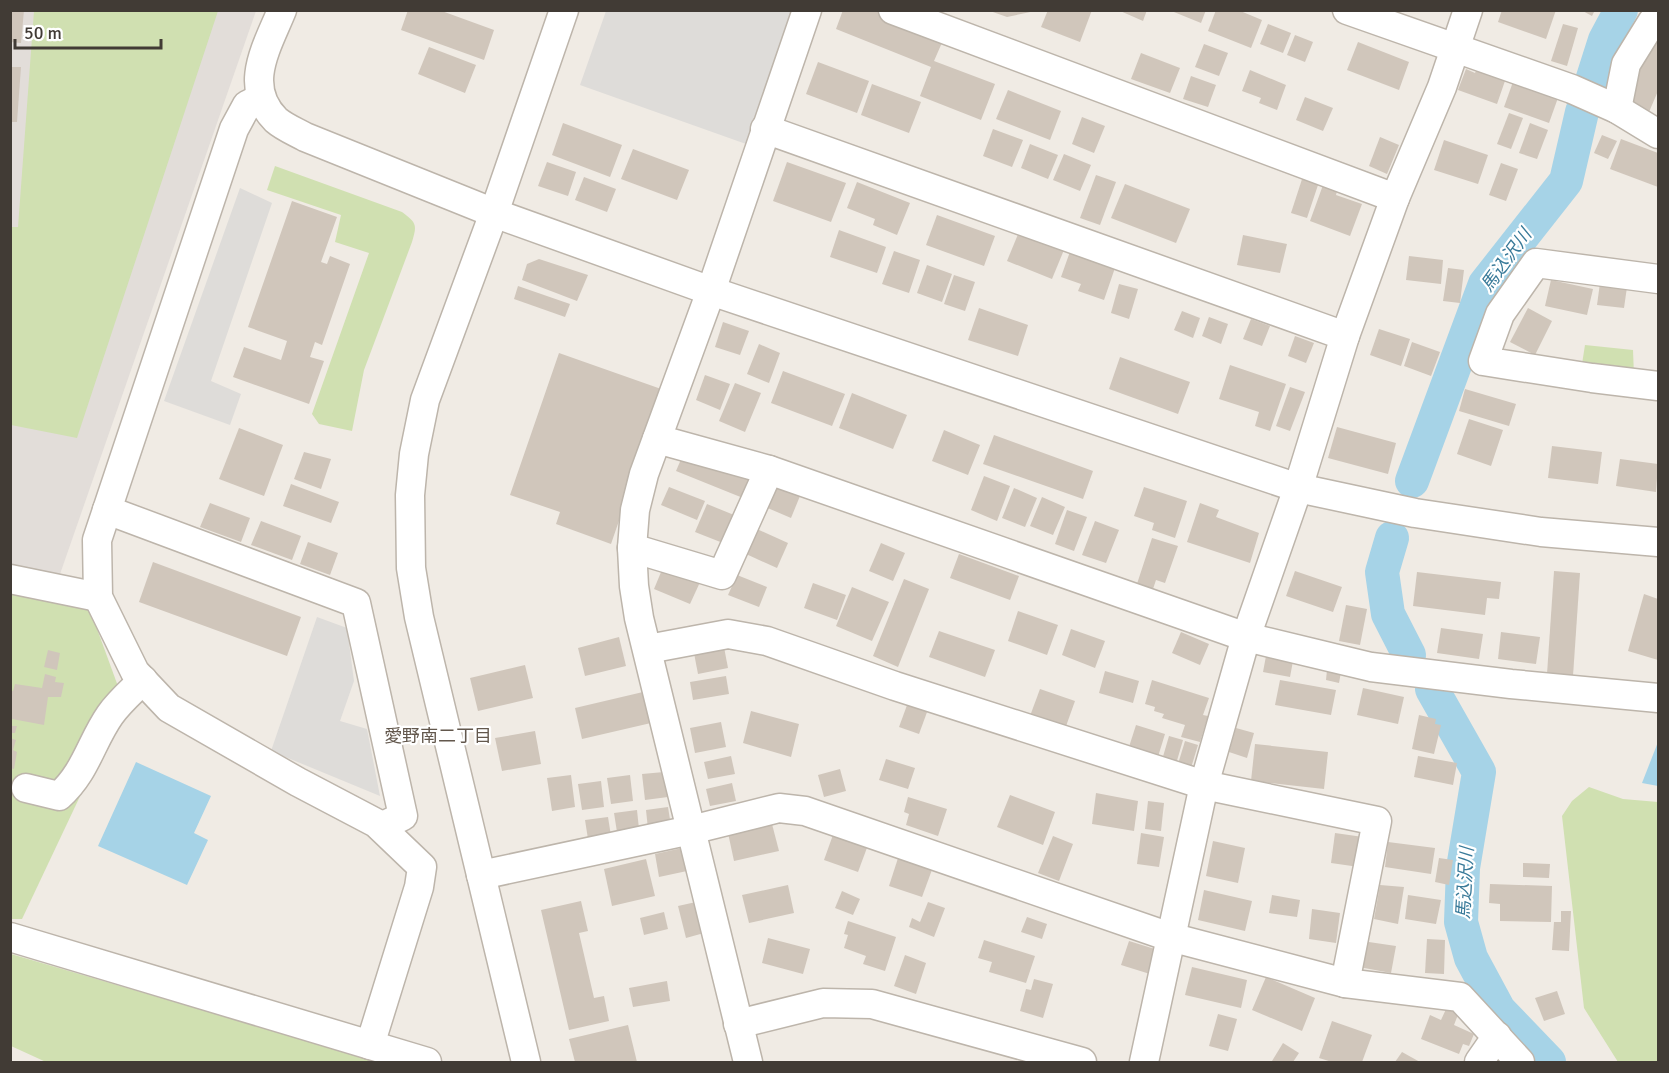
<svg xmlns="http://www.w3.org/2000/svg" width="1669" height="1073" font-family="Signika,'Noto Sans JP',sans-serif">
  <rect width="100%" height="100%" fill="#f0ebe4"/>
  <polygon fill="#e2ddd9" points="11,11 256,11 59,577 11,567"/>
  <g fill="#d0e0b1">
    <polygon points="34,11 218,11 77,438 11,425 11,227 18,227"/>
    <path d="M275,166L402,212C417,223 417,225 412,242L364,370L352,431L319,424L312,414L369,253L335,242L341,215L267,190Z"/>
    <polygon points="1585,345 1633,350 1634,376 1582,364"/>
    <polygon points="11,581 85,596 119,689 117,718 22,919 11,919"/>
    <polygon points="1589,787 1623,799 1658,802 1658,1062 1618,1062 1584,1008 1562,816 1572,801"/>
    <polygon points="11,954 380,1062 46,1062 11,1046"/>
  </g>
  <g fill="#dedcd9">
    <polygon points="606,11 794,11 746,144 580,85"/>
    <polygon points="240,188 272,203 211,381 241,394 230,425 164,401"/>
    <polygon points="317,617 347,628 354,681 340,721 367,729 380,796 271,751"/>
  </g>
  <g fill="#a6d3e7">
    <polygon points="1658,742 1658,786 1642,783"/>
    <polygon points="136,762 211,796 194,833 208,840 187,885 98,846"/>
  </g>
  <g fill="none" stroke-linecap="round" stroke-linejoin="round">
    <g stroke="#a6d3e7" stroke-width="34">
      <polyline points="1591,84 1605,40 1621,10"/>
      <polyline points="1412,481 1485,284 1566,181 1582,112"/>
      <polyline points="1392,538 1382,572 1388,614 1409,655"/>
      <polyline points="1432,689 1479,772 1463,868 1461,922 1471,958 1499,1010 1549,1062"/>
    </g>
  </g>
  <g fill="#d0c6bb">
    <polygon points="10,10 24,10 21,43 10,42"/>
    <polygon points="408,10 439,10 494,30 484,60 401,30"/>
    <polygon points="843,10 875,10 944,38 934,61 995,84 981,120 920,96 931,67 836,29"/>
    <polygon points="1040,10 1007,17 990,11 990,10"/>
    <polygon points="1048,10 1092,10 1080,42 1041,27"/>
    <polygon points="1118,10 1147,10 1143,21"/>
    <polygon points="1169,10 1206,10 1201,23"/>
    <polygon points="1216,10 1238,10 1262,20 1251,48 1208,31"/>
    <polygon points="1502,10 1556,10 1546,39 1498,22"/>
    <polygon points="1581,10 1595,10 1592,16"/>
    <polygon points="1268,24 1291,33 1283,53 1260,44"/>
    <polygon points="1563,24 1578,28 1567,66 1551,61"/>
    <polygon points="1295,35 1313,42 1305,62 1287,55"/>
    <polygon points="1655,37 1658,38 1658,91 1649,112 1626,102"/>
    <polygon points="1358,42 1409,62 1399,90 1347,70"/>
    <polygon points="1204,44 1228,53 1219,76 1195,67"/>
    <polygon points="429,47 476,65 465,93 418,74"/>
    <polygon points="1141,53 1180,68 1170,93 1131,79"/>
    <polygon points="818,62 869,81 857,113 806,94"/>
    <polygon points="10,67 21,67 17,122 10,122"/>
    <polygon points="1478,67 1506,78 1497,104 1458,90 1466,69 1475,73"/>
    <polygon points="1250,70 1286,85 1277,110 1259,103 1261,98 1242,91"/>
    <polygon points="1191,76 1216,85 1208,107 1183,99"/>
    <polygon points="1514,79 1559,95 1549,123 1504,107"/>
    <polygon points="872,84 921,102 909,133 861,115"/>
    <polygon points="1008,90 1061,111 1050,140 996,119"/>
    <polygon points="1305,97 1333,108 1323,131 1296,120"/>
    <polygon points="1509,113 1523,118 1511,149 1497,144"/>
    <polygon points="1082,117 1105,126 1094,153 1072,144"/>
    <polygon points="563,123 622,145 610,177 552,155"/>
    <polygon points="1530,123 1548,130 1537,159 1519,153"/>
    <polygon points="993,129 1023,140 1012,167 983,156"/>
    <polygon points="1602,135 1617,141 1608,159 1594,153"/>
    <polygon points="1380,137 1399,145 1387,174 1369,166"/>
    <polygon points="1621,139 1658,153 1658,187 1610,169"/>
    <polygon points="1444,140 1488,155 1478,184 1434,170"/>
    <polygon points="1030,144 1058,155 1048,179 1021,168"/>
    <polygon points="633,149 689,170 677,200 621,179"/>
    <polygon points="1064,154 1091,165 1080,191 1053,180"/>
    <polygon points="547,162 576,172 568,196 538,186"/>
    <polygon points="787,162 846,183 831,222 773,201"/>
    <polygon points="1501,163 1518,169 1506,201 1489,195"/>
    <polygon points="1304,173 1320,179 1307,218 1291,213"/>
    <polygon points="1096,175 1116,182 1100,225 1080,218"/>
    <polygon points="584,177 616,189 607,212 575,200"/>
    <polygon points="857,182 910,203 897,235 873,225 875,219 847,208"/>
    <polygon points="1125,184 1190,209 1176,243 1111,218"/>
    <polygon points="1323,185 1337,191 1336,195 1362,204 1350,236 1310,221"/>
    <polygon points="292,201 337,217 321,262 327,264 330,256 350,264 322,345 315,342 310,357 324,361 309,404 233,377 244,347 281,360 287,341 248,327"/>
    <polygon points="937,215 995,236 984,266 926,245"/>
    <polygon points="1021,227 1066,245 1052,279 1007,261"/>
    <polygon points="839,230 886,247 877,273 830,257"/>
    <polygon points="1243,235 1287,244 1280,273 1237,265"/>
    <polygon points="1072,246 1117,262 1104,300 1078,291 1081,284 1061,277"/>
    <polygon points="894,251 920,260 909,293 882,284"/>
    <polygon points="1409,256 1443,260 1441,284 1406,280"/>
    <polygon points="539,259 588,275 577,301 522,280 527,264"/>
    <polygon points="927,265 952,274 942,302 917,293"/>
    <polygon points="1448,268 1464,270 1460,303 1443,301"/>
    <polygon points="954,275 975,282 965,311 944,304"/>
    <polygon points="1551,280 1593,289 1587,315 1545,306"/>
    <polygon points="1600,283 1627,287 1624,308 1597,305"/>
    <polygon points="1119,284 1138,289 1129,319 1111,313"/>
    <polygon points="518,286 570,304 565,317 514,299"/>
    <polygon points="979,308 1028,325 1018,356 968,340"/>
    <polygon points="1528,308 1552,321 1535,355 1510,342"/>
    <polygon points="1182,311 1200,318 1193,338 1174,330"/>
    <polygon points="1209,317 1228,324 1221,344 1202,336"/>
    <polygon points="1251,319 1270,326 1262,346 1243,339"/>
    <polygon points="723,322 749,331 740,355 715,347"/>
    <polygon points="1379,329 1410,339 1401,366 1370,355"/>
    <polygon points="1295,336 1314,343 1306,363 1288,356"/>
    <polygon points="1412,342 1440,352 1431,376 1404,366"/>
    <polygon points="759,344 780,353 769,383 747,374"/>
    <polygon points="559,353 664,390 611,544 556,524 560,512 510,495"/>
    <polygon points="1120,357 1190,382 1178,414 1109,389"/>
    <polygon points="1230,365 1286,384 1270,431 1255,426 1259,412 1219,399"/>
    <polygon points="783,371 845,394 832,426 771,403"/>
    <polygon points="705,375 730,384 720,410 696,400"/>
    <polygon points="735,383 761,393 745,432 719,421"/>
    <polygon points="1290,387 1305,392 1290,431 1276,426"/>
    <polygon points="1465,389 1516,404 1509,426 1459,411"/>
    <polygon points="852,393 907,415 893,449 839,428"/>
    <polygon points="1469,419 1503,430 1491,466 1457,454"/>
    <polygon points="1337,427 1396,443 1388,474 1328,458"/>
    <polygon points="239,428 283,445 264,496 219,479"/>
    <polygon points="944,430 980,445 968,475 932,461"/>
    <polygon points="994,435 1093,471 1083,499 983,464"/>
    <polygon points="1552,446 1602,452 1598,484 1548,478"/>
    <polygon points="685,450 752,476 743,498 676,471"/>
    <polygon points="304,452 331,459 321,489 294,479"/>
    <polygon points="1620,459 1658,464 1656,492 1616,486"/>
    <polygon points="984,476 1010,486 997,521 971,510"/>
    <polygon points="291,484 339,502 331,523 283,506"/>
    <polygon points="773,484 800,496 791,518 763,506"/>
    <polygon points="669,487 705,501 697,520 661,505"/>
    <polygon points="1144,487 1187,501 1175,538 1152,530 1154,523 1134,516"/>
    <polygon points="1014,488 1037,498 1025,527 1002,518"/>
    <polygon points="1042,497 1065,507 1053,535 1030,526"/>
    <polygon points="210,503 250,518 241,542 200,527"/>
    <polygon points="1200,503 1219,510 1216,517 1259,533 1250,563 1187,542"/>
    <polygon points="707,504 739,517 728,545 695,532"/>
    <polygon points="1067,510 1087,517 1074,551 1055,544"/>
    <polygon points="261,521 301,536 292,560 251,545"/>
    <polygon points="1095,521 1119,530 1106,563 1082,555"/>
    <polygon points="757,529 788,543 777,568 746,554"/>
    <polygon points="1152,538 1178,546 1165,583 1156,580 1151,595 1135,590"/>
    <polygon points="308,542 338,553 330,575 300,564"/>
    <polygon points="881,543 905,553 893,581 869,571"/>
    <polygon points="959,554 1019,576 1010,600 950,578"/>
    <polygon points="153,562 301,617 287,656 139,602"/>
    <polygon points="664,565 701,580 690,604 654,589"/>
    <polygon points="1295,571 1342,587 1333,612 1286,596"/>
    <polygon points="1554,571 1580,573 1573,676 1547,674"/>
    <polygon points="1417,572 1501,582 1499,599 1487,598 1485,615 1413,606"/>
    <polygon points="737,575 767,587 759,607 728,595"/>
    <polygon points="904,579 929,589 898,667 873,656"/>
    <polygon points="813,583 846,595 837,620 804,608"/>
    <polygon points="852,587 889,602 872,641 836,626"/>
    <polygon points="1644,594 1658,599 1658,660 1628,651"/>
    <polygon points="1346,605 1367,609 1360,645 1339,641"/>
    <polygon points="1018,611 1058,625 1047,655 1008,641"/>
    <polygon points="1441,628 1483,634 1479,659 1437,653"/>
    <polygon points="1071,629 1105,641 1095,668 1062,655"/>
    <polygon points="939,631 995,650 985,677 929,657"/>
    <polygon points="1181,632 1209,644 1200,665 1172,653"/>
    <polygon points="1501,632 1540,637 1536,664 1498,659"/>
    <polygon points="619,637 626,666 585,676 578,648"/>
    <polygon points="723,642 728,668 698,674 693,648"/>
    <polygon points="48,650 60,653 57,670 44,667"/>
    <polygon points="1266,656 1293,661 1290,677 1263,672"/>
    <polygon points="525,665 533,698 478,711 470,678"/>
    <polygon points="1327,670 1341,672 1339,683 1326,680"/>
    <polygon points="1105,671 1139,681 1133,703 1099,693"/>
    <polygon points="45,674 56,677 55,682 64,683 61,697 48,697 44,725 12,719 10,723 10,690 13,691 15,684 42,688"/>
    <polygon points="726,676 729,694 693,700 690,682"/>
    <polygon points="1152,680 1209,698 1203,715 1208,716 1200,742 1181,737 1185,725 1162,718 1164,714 1154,711 1155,707 1145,704"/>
    <polygon points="1280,680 1336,690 1331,715 1275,705"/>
    <polygon points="1363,688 1404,697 1398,724 1357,715"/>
    <polygon points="1040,689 1075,701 1065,729 1030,716"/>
    <polygon points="643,692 651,723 582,739 575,708"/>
    <polygon points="910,697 930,704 919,734 899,727"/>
    <polygon points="751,711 799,724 791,757 743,743"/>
    <polygon points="1419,715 1436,719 1435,724 1441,725 1434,754 1412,749"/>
    <polygon points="721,722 726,747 695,753 690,728"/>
    <polygon points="1136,725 1165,734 1157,760 1128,750"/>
    <polygon points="10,726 17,726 15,733 10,733"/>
    <polygon points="1236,728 1254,733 1247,758 1229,752"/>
    <polygon points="535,731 541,764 502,771 495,738"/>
    <polygon points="1169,736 1183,740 1176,764 1162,760"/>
    <polygon points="10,738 16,740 13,750 17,752 14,769 10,768"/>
    <polygon points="1185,741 1198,745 1191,768 1178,764"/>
    <polygon points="1255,744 1328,752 1324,789 1251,781"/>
    <polygon points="731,756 735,774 708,779 704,762"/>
    <polygon points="1418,756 1457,763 1453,785 1414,777"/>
    <polygon points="886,759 915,768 908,789 879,780"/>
    <polygon points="840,769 846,791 824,797 818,775"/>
    <polygon points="664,772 668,797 645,800 642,774"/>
    <polygon points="571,775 575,807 552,811 547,778"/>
    <polygon points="630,775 633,801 611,804 607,778"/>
    <polygon points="601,781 604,807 582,810 578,784"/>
    <polygon points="732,783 736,801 710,806 706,789"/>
    <polygon points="1096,793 1138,801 1134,831 1092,824"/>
    <polygon points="1010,795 1055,812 1043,845 997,827"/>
    <polygon points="908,797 947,809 938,836 906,825 909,814 904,812"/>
    <polygon points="1148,801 1164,803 1161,831 1145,829"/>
    <polygon points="668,807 671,826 648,829 646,810"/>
    <polygon points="637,810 639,829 617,832 614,813"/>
    <polygon points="608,817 611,836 588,839 585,820"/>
    <polygon points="772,824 779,851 734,861 728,833"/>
    <polygon points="834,832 868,845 858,872 824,860"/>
    <polygon points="1141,833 1164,837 1159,867 1137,864"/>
    <polygon points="1335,833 1363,837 1359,867 1331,863"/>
    <polygon points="1053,836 1073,844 1059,881 1038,873"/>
    <polygon points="1213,841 1245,848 1238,883 1206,876"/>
    <polygon points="1388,842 1435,848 1431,874 1385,867"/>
    <polygon points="682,848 687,871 659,877 655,854"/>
    <polygon points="899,855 933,867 922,897 889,886"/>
    <polygon points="1439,858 1453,860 1449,885 1435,882"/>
    <polygon points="646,859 655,896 612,906 604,869"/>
    <polygon points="1523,863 1550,864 1549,878 1523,877"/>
    <polygon points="1490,884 1552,886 1551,922 1500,921 1500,904 1489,903"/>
    <polygon points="788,885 794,913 749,923 742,895"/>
    <polygon points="1380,885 1404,887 1398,924 1374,919"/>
    <polygon points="1204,890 1252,901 1245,931 1198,920"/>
    <polygon points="842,891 860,899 853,915 835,908"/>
    <polygon points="1272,895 1300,900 1297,917 1269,913"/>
    <polygon points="1408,895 1441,900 1436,924 1405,919"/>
    <polygon points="581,901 588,931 579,933 594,998 604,996 609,1021 569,1030 541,910"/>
    <polygon points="696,902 704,933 686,938 678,906"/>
    <polygon points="928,902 945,908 934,937 909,927 912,918 920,922"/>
    <polygon points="1312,909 1340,913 1336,943 1309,939"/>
    <polygon points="1561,911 1571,911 1569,951 1552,950 1554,922 1561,922"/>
    <polygon points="664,912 668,929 644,935 640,918"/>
    <polygon points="1027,917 1047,924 1042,939 1021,932"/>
    <polygon points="848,921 896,937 885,971 863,964 866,956 844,948 848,935 844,934"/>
    <polygon points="768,938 810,949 803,974 762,963"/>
    <polygon points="1427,939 1445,940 1444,974 1425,973"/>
    <polygon points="984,940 1035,956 1026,983 989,972 992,962 978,958"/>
    <polygon points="1129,941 1158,950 1150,974 1121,965"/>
    <polygon points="1362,941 1396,946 1391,973 1359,967"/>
    <polygon points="905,955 926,963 916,994 894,986"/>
    <polygon points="1192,967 1247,980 1241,1008 1185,995"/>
    <polygon points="1266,977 1315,998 1302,1031 1252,1010"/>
    <polygon points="1034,979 1053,984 1043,1018 1020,1011 1026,989 1031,990"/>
    <polygon points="667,981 670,1001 633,1007 629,988"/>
    <polygon points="1557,991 1565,1014 1544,1021 1535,998"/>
    <polygon points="1447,1007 1459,1012 1454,1025 1474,1034 1469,1046 1463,1044 1459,1054 1421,1039 1430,1015 1441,1020"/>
    <polygon points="1218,1014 1237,1019 1228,1051 1209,1046"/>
    <polygon points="1332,1021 1372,1035 1362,1062 1332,1062 1319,1058"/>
    <polygon points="628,1025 637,1062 575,1062 569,1039"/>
    <polygon points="1283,1043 1299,1053 1293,1062 1272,1061"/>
    <polygon points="1402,1052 1420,1062 1395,1062"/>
  </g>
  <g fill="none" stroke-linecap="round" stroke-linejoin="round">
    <defs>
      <g id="minor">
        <path d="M282,10C267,47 242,86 276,120C284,127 296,132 305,137L494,213L711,291L1298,488L1415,513L1541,532L1658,542"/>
        <polyline points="893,10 1395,198"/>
        <polyline points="1347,10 1572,89 1617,109 1658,134"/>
        <polyline points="261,98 247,105 234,129 97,540 98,597 135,672 169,708 298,782 376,823 422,867 419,887 370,1045"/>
        <polyline points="1617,109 1626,64 1652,22 1658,25"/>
        <polyline points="765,129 1345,336"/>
        <polyline points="1658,279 1536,263 1500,314 1483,361 1592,378 1658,386"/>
        <polyline points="657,439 769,470 1246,637 1371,667 1511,684 1658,698"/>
        <polyline points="107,510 356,603 403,816 381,827"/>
        <polyline points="632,548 722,575 769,470"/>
        <polyline points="10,579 98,597"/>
        <polyline points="648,649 728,634 767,641 895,686 1204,785 1377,821 1345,983"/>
        <path d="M26,788L59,796C86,772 91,742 110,715C119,702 132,691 143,680"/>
        <polyline points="481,875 691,830 779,808 805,811 1170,937 1345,983 1460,997 1520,1062"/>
        <polyline points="10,937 427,1062"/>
        <polyline points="738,1024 823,1003 872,1004 1082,1062"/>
        <polyline points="526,1062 419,617 411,568 410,495 414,454 425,400 494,213 564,10"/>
        <polyline points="748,1062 639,618 634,586 632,548 635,510 644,474 711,291 807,10"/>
        <polyline points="1144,1062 1204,785 1246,637 1298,488 1345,336 1395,198 1442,87 1468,10"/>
        <polyline points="1479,1062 1497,1036"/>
      </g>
    </defs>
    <use href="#minor" stroke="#bdb5ab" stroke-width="31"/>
    <use href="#minor" stroke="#fff" stroke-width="28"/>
  </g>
  <g text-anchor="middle" stroke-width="4.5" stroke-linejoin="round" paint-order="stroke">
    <g font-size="18" font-style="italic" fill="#397a99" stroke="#fff">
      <text transform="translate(1506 260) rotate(-54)" y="6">馬込沢川</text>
      <text transform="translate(1465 883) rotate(-87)" y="6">馬込沢川</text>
    </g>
    <g font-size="18" fill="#63584d" stroke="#fff">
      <text x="438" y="742">愛野南二丁目</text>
    </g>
  </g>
  <rect width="1669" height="1073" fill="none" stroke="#413b35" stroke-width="24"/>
  <path d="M15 39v9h146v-9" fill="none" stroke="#413b35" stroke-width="3"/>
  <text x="24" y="39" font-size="18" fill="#413b35" stroke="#ffffff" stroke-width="4.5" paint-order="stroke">50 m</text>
</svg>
